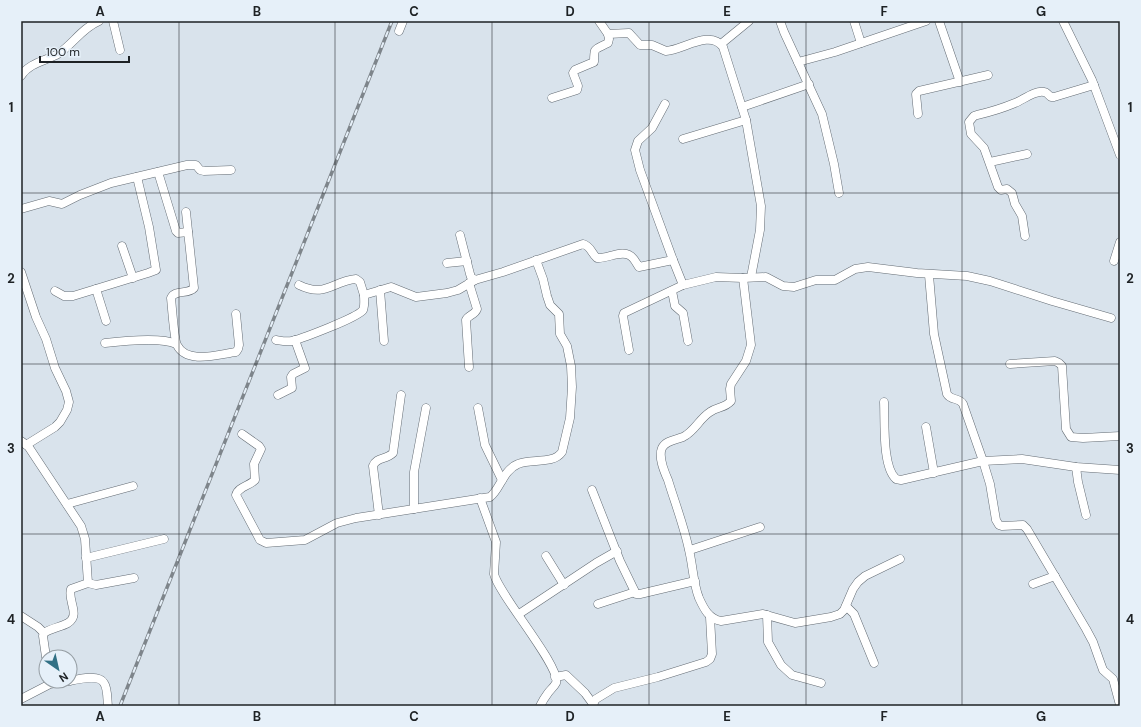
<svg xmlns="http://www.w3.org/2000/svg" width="1141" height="727" font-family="'DM Sans',sans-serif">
  <rect width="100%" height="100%" fill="#d9e3ec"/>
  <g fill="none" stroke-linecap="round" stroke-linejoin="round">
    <defs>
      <g id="minor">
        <polyline points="113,21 120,50"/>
        <path d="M599,21L608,34L629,33L640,45H652L666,51C683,50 710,29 723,47L746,120L761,206L760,230L751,277"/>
        <polyline points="780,21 784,32 822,114 834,164 839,193"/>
        <polyline points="854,21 861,43"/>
        <polyline points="939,21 960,82"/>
        <polyline points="1063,21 1092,80 1120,155"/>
        <polyline points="399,31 403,21"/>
        <polyline points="721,44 749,21"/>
        <polyline points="798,62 835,52 926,21"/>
        <path d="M21,76C29,63 45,61 58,54C73,44 82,28 99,21"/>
        <path d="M552,98L577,90L578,86L573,73L575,70L594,62C594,47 594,50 608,43L609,39L608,34"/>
        <polyline points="665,104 652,128 638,141 635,150 640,170 673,260 683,285 716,277 743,278 766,277 783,286 794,287 816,280 835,280 855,269 868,267 917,273 967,276 990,281 1052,301 1111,318"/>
        <polyline points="742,107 809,84"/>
        <polyline points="918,114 916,94 919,91 988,75"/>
        <polyline points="683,139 746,120"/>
        <polyline points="990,162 1027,154"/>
        <polyline points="158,172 176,231 178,233 188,232"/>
        <polyline points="21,209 49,201 62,204 80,195 111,183 187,165 196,165 200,170 204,171 231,170"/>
        <path d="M186,212L194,288C188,295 175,289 171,298C172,307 174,339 177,345C187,365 219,354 236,352L238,349L239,345L236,314"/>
        <path d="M460,235L470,274L471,277L475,280L503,272L583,244C591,246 591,253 597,258C607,259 620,250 629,255C634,257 636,263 639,267L673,260"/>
        <path d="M1025,236L1022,216L1015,204L1012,193L1007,189L1001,190L998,187L984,148L971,134L969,122L974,116L977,115C990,112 1003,108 1015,103C1023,100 1035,90 1044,92C1047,92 1049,96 1051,97H1054L1094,85"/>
        <polyline points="122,246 133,278"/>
        <polyline points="1114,261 1120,242"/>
        <polyline points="447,263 467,261"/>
        <polyline points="21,272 36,317 46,339 55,368 66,391 69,402 67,410 60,422 55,427 26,445"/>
        <path d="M929,275L934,334L947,394C951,401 959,397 963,404L983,461L990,484L996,520L999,525L1002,526L1023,525L1027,529L1086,629L1093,642L1103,670L1113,679L1120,705"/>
        <path d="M743,278L751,345L746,361L731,384L730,389L731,401C725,408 717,407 710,412C699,419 695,431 683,437C676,440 666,440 662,448C658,457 664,471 668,480C675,503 684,526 689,550C693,566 693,583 699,598C704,609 709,619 721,621L763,614L795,623L831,617L840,614L844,610L853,589L858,582L865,576L900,559"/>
        <path d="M299,285C326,298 332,281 356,279L360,282L364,295"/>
        <polyline points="96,289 106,321"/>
        <polyline points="380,290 384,341"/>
        <polyline points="55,291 64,296 73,296 148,273 156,270 149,227 137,177"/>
        <polyline points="672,291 675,306 683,313 688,341"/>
        <path d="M276,340C282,341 286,342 292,341C303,338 357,318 363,310C365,305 364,300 364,295L391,287L416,297L447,293L458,290L475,280"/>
        <path d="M105,343C122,341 162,337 176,344"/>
        <polyline points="629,350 623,316 624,313 683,285"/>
        <polyline points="1010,364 1055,361 1059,363 1062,366 1066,429 1071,437 1083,438 1120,436"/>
        <path d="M469,367L466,320C468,315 475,315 477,309L469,283"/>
        <polyline points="278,395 292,388 291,377 293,374 305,368 295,340"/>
        <path d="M884,402C885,421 882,467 896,479L901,480L983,461L1022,459L1076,467L1120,470"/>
        <polyline points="478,408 485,445 502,480"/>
        <polyline points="926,427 934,473"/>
        <path d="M242,434L259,446L261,449L254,464L255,480C249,486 238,487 236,495L260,540L266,543L305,540L337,523L356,518L490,497C500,490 503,470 518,464C531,458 553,465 562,452L570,418L572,387L571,366L567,346L560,334L559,314L550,305L547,296L543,279L536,260"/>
        <path d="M21,441L28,446L81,526L85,539L88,583L71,589C67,600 81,615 68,623C61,627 51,628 44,633L43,636L46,657"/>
        <polyline points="1076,467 1078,482 1086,515"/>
        <polyline points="592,490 620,561 636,594 640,594 695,581"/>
        <path d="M480,498L496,542L494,574C499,595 562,668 556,683C554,687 550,690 548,693C545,697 542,702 540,706"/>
        <polyline points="67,504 133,486"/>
        <polyline points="414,509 414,472 426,408"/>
        <path d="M379,515L373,466C376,457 386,460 393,453L401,395"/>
        <polyline points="690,550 760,527"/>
        <polyline points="546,556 564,585"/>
        <polyline points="86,558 164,539"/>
        <polyline points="88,583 96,585 134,578"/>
        <polyline points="1033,584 1055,576"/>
        <polyline points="598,604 635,592"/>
        <polyline points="846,606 854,614 874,663"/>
        <polyline points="519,614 596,563 617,551"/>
        <polyline points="767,615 768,642 781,665 792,675 821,683"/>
        <polyline points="21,616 38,627 44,633"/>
        <polyline points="555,677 566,675 585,693 593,704"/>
        <path d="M70,681C79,679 99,674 104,683C108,689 107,699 108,706"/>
        <polyline points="21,699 50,684 68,681"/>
        <polyline points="594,706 593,704 596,699 614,688 658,677 706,662 710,659 712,654 710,617"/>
      </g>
    </defs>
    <use href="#minor" stroke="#646c74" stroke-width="9"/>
    <use href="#minor" stroke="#fff" stroke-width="8"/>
    <defs>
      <polyline id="rail" points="120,706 392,21"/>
    </defs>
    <use href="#rail" stroke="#7e858b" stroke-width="3.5"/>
    <use href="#rail" stroke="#e6f0f9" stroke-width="2" stroke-dasharray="6" stroke-linecap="butt"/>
  </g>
  <path fill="none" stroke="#1e2225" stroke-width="1" stroke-opacity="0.55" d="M179,21V706M335,21V706M492,21V706M649,21V706M806,21V706M962,21V706M21,193H1120M21,364H1120M21,534H1120"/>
  <rect width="1141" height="727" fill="none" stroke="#e6f0f9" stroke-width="44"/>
  <g transform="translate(58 669) rotate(146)"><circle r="19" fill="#e6f0f9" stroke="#969ea4"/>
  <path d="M0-3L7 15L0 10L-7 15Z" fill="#317085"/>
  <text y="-6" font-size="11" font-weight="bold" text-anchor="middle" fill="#1e2225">N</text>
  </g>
  <path d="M40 56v6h89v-6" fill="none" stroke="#1e2225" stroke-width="2"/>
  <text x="46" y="56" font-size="12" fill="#1e2225" stroke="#e6f0f9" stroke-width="3" paint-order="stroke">100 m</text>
  <rect x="22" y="22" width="1097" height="683" fill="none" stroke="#1e2225" stroke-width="1.5"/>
  <g font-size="13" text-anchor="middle" font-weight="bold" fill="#1e2225">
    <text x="100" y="16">A</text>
    <text x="257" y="16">B</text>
    <text x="414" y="16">C</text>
    <text x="570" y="16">D</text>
    <text x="727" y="16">E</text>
    <text x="884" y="16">F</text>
    <text x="1041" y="16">G</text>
    <text x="11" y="112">1</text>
    <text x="1130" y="112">1</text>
    <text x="11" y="283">2</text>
    <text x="1130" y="283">2</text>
    <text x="11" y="453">3</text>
    <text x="1130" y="453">3</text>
    <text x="11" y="624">4</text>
    <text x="1130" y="624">4</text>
    <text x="100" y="721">A</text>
    <text x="257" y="721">B</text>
    <text x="414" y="721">C</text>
    <text x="570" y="721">D</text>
    <text x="727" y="721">E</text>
    <text x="884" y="721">F</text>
    <text x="1041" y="721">G</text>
  </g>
</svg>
